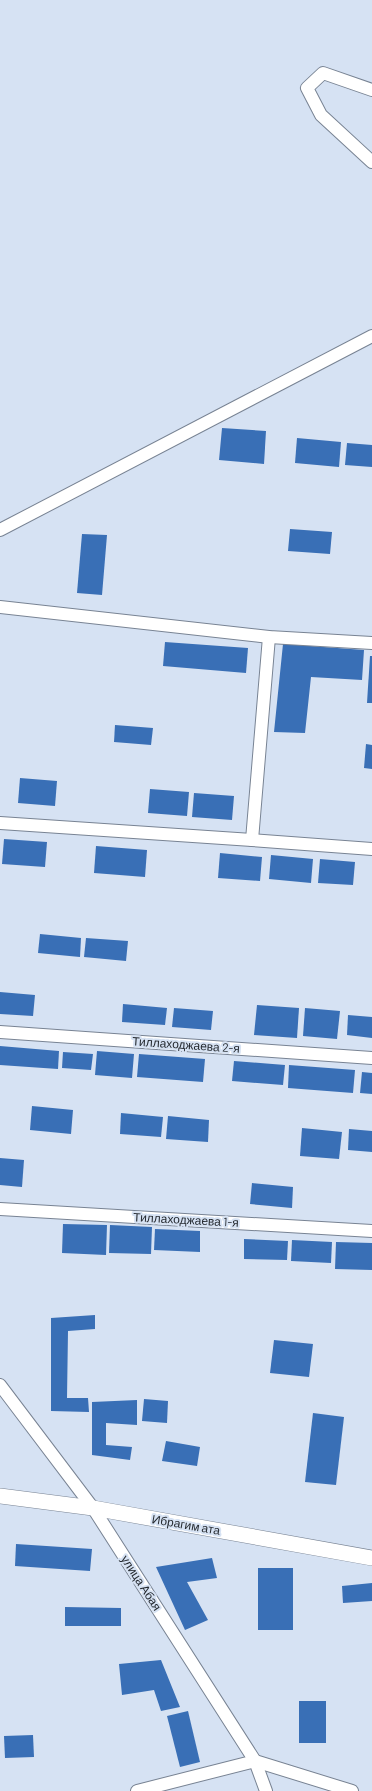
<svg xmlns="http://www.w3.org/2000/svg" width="372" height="1791" font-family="Barlow,sans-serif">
  <rect width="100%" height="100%" fill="#d6e2f3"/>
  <g fill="#396fb6">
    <polygon points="222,428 266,431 264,464 219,460"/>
    <polygon points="297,438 341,442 339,467 295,463"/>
    <polygon points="347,443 372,445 372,467 345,465"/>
    <polygon points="290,529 332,532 330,554 288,551"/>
    <polygon points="82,534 107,535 102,595 77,593"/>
    <polygon points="165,642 248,648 246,673 163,666"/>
    <polygon points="283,644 364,650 362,680 311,677 305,733 274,732"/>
    <polygon points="370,656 372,656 372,703 367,703"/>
    <polygon points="115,725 153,728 151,745 114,742"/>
    <polygon points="366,744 372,745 372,769 364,768"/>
    <polygon points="20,778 57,781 55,806 18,803"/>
    <polygon points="150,789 189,792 187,816 148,813"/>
    <polygon points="194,793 234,796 232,820 192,817"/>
    <polygon points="4,839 47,842 45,867 2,864"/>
    <polygon points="96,846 147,850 145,877 94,873"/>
    <polygon points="220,853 262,857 260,881 218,878"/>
    <polygon points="271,855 313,859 311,883 269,879"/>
    <polygon points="320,859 355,862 353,885 318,883"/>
    <polygon points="40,934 81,938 80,957 38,953"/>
    <polygon points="86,938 128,941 126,961 84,957"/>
    <polygon points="0,992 35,995 33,1016 0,1014"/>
    <polygon points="123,1004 167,1008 165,1025 122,1022"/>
    <polygon points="257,1005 299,1008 297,1038 254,1035"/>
    <polygon points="174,1008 213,1011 211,1030 172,1027"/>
    <polygon points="305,1008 340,1011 337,1039 303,1036"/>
    <polygon points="348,1015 372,1017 372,1038 347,1035"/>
    <polygon points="0,1046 59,1051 58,1069 0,1065"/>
    <polygon points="97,1051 134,1054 132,1078 95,1075"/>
    <polygon points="63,1052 93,1054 91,1070 62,1068"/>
    <polygon points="139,1054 205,1059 203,1082 137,1077"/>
    <polygon points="234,1061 285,1065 283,1085 232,1081"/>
    <polygon points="289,1065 355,1070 353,1093 288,1088"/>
    <polygon points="362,1072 372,1073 372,1094 360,1093"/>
    <polygon points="32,1106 73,1110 71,1134 30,1130"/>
    <polygon points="121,1113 163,1117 161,1137 120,1134"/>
    <polygon points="168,1116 209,1120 208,1142 166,1139"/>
    <polygon points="302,1128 342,1132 339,1159 300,1156"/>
    <polygon points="349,1129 372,1131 372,1152 348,1150"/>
    <polygon points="0,1158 24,1160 22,1187 0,1185"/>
    <polygon points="252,1183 293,1187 292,1208 250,1204"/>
    <polygon points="63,1224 107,1225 106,1255 62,1253"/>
    <polygon points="110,1225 152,1227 151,1254 109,1253"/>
    <polygon points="155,1229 200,1231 200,1252 154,1250"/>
    <polygon points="244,1239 288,1241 287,1260 244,1259"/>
    <polygon points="292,1240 332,1242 331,1263 291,1261"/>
    <polygon points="336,1242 372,1243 372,1270 335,1269"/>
    <polygon points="95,1315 95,1329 68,1331 67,1398 88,1398 89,1412 51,1411 51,1318"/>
    <polygon points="274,1340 313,1344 309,1377 270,1373"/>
    <polygon points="144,1399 168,1401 167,1423 142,1421"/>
    <polygon points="137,1400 137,1425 106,1423 106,1445 132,1447 130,1460 92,1455 92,1402"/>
    <polygon points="313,1413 344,1417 336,1485 305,1482"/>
    <polygon points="166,1441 200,1447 197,1466 162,1461"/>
    <polygon points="16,1544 92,1549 90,1571 15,1566"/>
    <polygon points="212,1558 217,1578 187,1582 208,1620 185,1630 156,1567"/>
    <rect x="258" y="1568" width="35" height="62"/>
    <polygon points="372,1583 372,1601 343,1603 342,1586"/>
    <polygon points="65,1607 121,1608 121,1626 65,1626"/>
    <polygon points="161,1660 180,1707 161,1711 154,1690 122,1695 119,1664"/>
    <rect x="299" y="1701" width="27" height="42"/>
    <polygon points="188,1711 200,1762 180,1767 167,1716"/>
    <polygon points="33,1735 34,1757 5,1758 4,1736"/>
  </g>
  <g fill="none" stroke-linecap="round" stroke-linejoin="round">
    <defs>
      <g id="minor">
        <polyline points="372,90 323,73 307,88 321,115 372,162"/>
        <polyline points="0,530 372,336"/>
        <polyline points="0,607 269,637 372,643"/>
        <polyline points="0,823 252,840 372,849"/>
        <polyline points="252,840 269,637"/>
        <polyline points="0,1032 372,1058"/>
        <polyline points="0,1209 372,1231"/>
        <polyline points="0,1385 93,1508 255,1761 266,1791"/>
        <polyline points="137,1791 255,1761 352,1791"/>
      </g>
      <polyline id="tertiary" points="0,1496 93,1508 372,1558"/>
    </defs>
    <use href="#minor" stroke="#788393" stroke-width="14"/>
    <use href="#tertiary" stroke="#788393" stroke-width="16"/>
    <use href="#minor" stroke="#fff" stroke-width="12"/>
    <use href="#tertiary" stroke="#fff" stroke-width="15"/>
  </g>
  <g text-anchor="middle" stroke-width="4" stroke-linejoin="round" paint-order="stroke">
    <g font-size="12" fill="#252a30" stroke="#d6e2f3">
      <text transform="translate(186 1045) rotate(4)" y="4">Тиллаходжаева 2-я</text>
      <text transform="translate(186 1220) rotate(3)" y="4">Тиллаходжаева 1-я</text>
      <text transform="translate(186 1525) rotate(10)" y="4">Ибрагим ата</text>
      <text transform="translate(141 1583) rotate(57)" y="4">улица Абая</text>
    </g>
  </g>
</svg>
